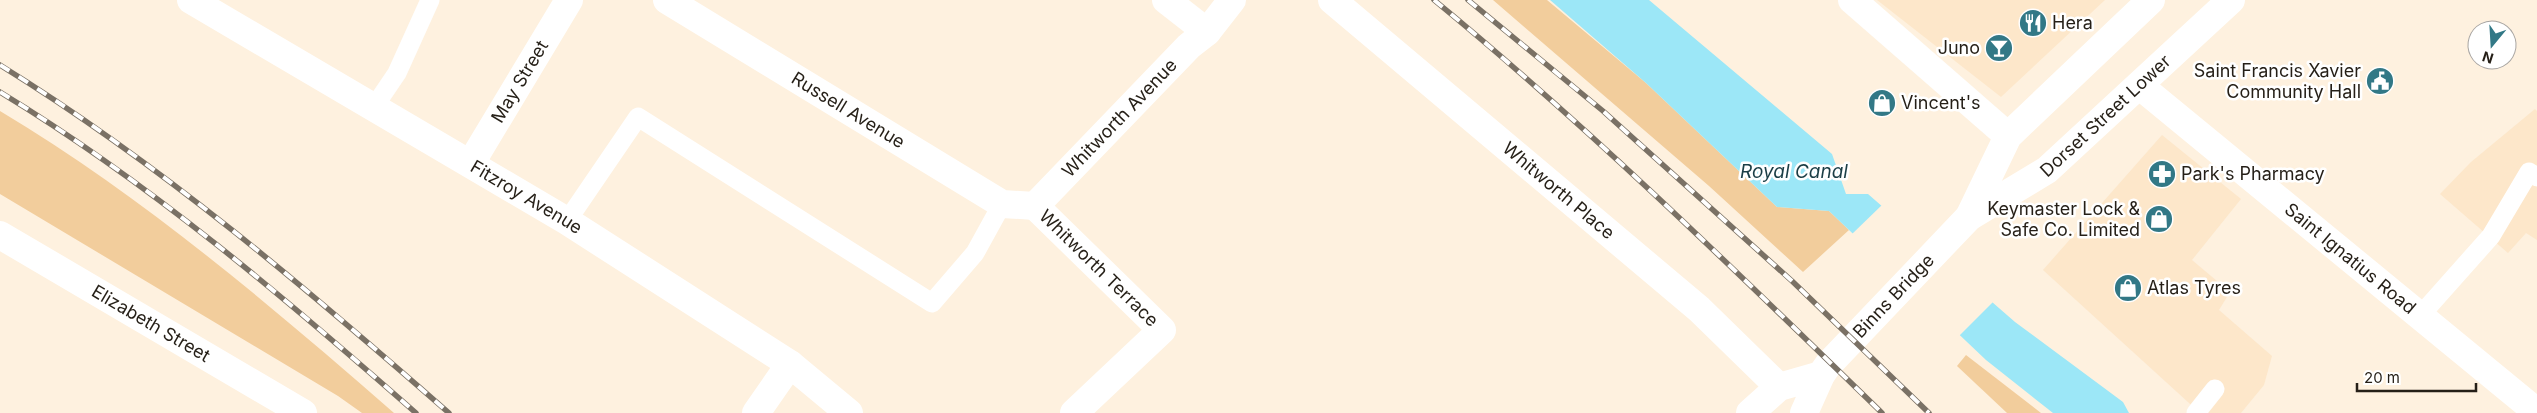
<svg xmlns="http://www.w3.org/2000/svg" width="2537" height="413" font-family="Inter,sans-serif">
  <rect width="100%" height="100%" fill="#fef1df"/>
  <g fill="#fde7ca">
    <polygon points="1877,0 2105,0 2001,97"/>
    <polygon points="2535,109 2537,111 2537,240 2526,233 2508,253 2440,194 2471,162"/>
    <polygon points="2162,135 2241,199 2192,260 2230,292 2219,310 2272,356 2264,385 2241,413 2200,413 2043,270"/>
  </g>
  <g fill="#f2cd9c">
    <polygon points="1493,0 1547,0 1646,83 1777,207 1829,211 1849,230 1803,272 1709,186"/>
    <path d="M0,111C142,196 269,304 394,413H362L338,396L0,194Z"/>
    <polygon points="1966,355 2041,413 2007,413 1957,366"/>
  </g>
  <polygon fill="#9ce7f7" points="1550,0 1649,0 1832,154 1846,194 1868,194 2015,322 2123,402 2129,413 2053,413 1986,360 1829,211 1777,207 1646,83"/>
  <polygon fill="#fef1df" points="1883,204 1994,301 1958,337 1851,235"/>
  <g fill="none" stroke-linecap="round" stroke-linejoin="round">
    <g stroke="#fff" stroke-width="19">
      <polyline points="374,107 397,73 430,0"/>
      <polyline points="567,221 638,117 932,303 975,253 1002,204"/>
      <polyline points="2419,317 2491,236 2529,172 2537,177"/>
      <polyline points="2196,413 2215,389"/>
    </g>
    <g stroke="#fff" stroke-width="28">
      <path id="s1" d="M191,0L567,221L790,364L849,413"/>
      <path id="s2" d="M667,0L1002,204L1035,206"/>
      <polyline points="1166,0 1207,32"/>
      <path id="s3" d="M1332,0L1699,309L1779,387"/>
      <polyline points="1852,0 2008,136"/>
      <path id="s4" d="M2140,86L2537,412"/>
      <path id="s5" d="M471,163L569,0"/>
      <path id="s6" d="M1035,206L1162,330L1074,413"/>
      <path id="s7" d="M1035,206L1189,46L1207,32L1232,0"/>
      <path id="s8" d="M0,235L303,413"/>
      <polyline points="756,413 790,364"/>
    </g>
    <g stroke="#fff" stroke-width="28">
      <polyline points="1969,217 2008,136 2151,0"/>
      <polyline points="1750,413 1779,387 1821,375"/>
      <path id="s9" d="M1804,413L1821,375L1828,365L1969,217L2047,170L2231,0"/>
    </g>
    <defs>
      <g id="rail">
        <path d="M1434,0C1591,129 1736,271 1882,413"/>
        <polyline points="1468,0 1603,111 1792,281 1929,413"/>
        <path d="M0,65C162,165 306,288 449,413"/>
        <path d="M0,92C150,183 284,297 416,413"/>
      </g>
    </defs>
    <use href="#rail" stroke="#7a7165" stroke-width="5.5"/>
    <use href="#rail" stroke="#fff" stroke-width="4" stroke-dasharray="11" stroke-linecap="butt"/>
  </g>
  <defs>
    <symbol id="restaurant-disc" viewBox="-11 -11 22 22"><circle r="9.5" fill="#327886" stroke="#fff"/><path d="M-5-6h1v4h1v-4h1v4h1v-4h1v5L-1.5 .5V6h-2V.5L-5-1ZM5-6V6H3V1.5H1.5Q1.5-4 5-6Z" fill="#fff"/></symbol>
    <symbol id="bar-disc" viewBox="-11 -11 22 22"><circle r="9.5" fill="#327886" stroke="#fff"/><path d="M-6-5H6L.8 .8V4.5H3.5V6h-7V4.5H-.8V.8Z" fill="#fff"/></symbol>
    <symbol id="civic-disc" viewBox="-11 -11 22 22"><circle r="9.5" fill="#327886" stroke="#fff"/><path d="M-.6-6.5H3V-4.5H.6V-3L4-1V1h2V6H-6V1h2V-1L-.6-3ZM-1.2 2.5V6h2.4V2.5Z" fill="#fff"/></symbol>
    <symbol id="shop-disc" viewBox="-11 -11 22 22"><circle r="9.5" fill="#327886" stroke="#fff"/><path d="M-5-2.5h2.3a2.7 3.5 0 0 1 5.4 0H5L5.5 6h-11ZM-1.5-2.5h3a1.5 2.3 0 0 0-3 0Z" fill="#fff"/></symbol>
    <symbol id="pharmacy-disc" viewBox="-11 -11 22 22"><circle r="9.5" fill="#327886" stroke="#fff"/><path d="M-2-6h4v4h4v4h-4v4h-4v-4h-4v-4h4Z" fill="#fff"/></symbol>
  </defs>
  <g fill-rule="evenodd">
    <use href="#restaurant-disc" x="2017" y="7" width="32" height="32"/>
    <use href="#bar-disc" x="1983" y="32" width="32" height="32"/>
    <use href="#civic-disc" x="2364" y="65" width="32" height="32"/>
    <use href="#shop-disc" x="1866" y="87" width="32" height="32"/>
    <use href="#pharmacy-disc" x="2146" y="158" width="32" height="32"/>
    <use href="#shop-disc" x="2143" y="203" width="32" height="32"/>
    <use href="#shop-disc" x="2112" y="272" width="32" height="32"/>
  </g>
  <g text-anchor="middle" stroke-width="5" stroke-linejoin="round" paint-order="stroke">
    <g font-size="18" fill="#251f17" stroke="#fff" text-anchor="start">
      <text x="2052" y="29">Hera</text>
      <text x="1980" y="54" text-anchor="end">Juno</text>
      <text x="2361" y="77" text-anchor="end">Saint Francis Xavier<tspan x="2361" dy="21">Community Hall</tspan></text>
      <text x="1901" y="109">Vincent's</text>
      <text x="2181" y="180">Park's Pharmacy</text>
      <text x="2140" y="215" text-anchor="end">Keymaster Lock &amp;<tspan x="2140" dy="21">Safe Co. Limited</tspan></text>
      <text x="2147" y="294">Atlas Tyres</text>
    </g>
    <g font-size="18" fill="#251f17" stroke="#fff">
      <text dy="6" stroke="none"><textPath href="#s5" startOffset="95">May Street</textPath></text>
      <text dy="6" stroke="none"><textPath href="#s2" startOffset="212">Russell Avenue</textPath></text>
      <text dy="6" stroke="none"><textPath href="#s9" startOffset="429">Dorset Street Lower</textPath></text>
      <text dy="6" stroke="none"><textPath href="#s7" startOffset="122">Whitworth Avenue</textPath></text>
      <text dy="6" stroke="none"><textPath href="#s3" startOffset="296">Whitworth Place</textPath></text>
      <text dy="6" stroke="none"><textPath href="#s1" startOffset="389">Fitzroy Avenue</textPath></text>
      <text dy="6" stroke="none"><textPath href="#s4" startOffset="272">Saint Ignatius Road</textPath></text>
      <text dy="6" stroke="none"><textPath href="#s6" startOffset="89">Whitworth Terrace</textPath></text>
      <text dy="6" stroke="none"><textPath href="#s9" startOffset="149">Binns Bridge</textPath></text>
      <text dy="6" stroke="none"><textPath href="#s8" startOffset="175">Elizabeth Street</textPath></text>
    </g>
    <g font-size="19" font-style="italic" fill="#1b3e46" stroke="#fff">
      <text x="1794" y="178">Royal Canal</text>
    </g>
  </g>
  <g transform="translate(2492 45) rotate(198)"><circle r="24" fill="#ffffff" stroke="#a8a5a2"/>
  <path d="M0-4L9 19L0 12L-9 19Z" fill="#327886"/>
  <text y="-8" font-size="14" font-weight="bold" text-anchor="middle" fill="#251f17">N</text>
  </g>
  <path d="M2357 383v8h119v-8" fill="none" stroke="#251f17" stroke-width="2.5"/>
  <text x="2364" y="383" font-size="15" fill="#251f17" stroke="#ffffff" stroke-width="4" paint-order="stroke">20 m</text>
</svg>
